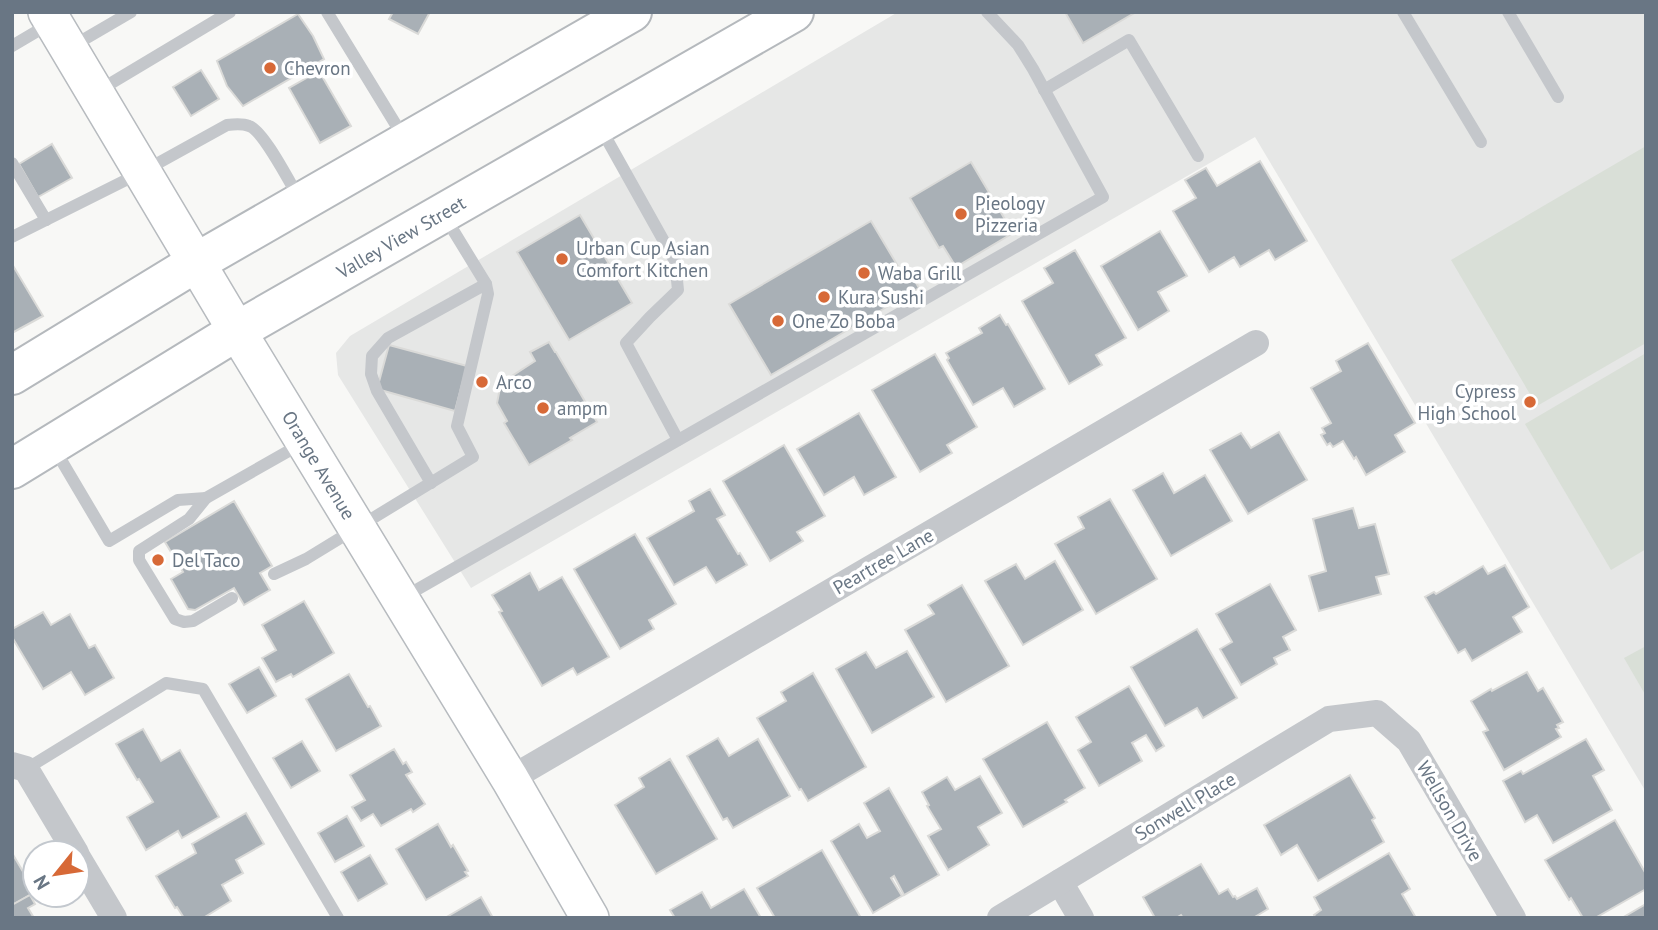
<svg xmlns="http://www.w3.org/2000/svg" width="1658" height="930" font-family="'PT Sans',sans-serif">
  <rect width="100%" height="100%" fill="#f8f8f6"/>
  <polygon fill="#e6e7e6" points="898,12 1646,12 1646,792 1255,137 471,588 338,375 336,353 350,336"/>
  <g fill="#d9dfd7">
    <polygon points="1646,146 1646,343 1537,406 1451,260"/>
    <polygon points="1646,353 1646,549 1611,570 1525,424"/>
    <polygon points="1646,646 1646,696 1624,658"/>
  </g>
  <g fill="#a9b0b6" stroke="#dadad8" stroke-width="2">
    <polygon points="393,12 430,12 418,34 389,19"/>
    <polygon points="1065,12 1136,12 1083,43"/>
    <polygon points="298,14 313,36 324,59 243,106 227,86 217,61"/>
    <polygon points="201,70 219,99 191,116 173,87"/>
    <polygon points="319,71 351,126 320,143 289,88"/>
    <polygon points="52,144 72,178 38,197 19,164"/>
    <polygon points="1260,161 1307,241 1275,260 1269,250 1240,267 1234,257 1209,272 1173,211 1196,198 1185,180 1206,168 1217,186"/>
    <polygon points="971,162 1013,233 956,267 943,246 939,248 910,198"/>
    <polygon points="580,215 632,303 569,340 517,252"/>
    <polygon points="871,221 899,268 906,265 919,288 771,375 729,304"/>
    <polygon points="1160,231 1187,276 1158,292 1169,311 1138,330 1101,266"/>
    <polygon points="1075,250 1126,338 1096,355 1102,365 1069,384 1022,301 1053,283 1044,268"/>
    <polygon points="12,264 43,316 12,333"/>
    <polygon points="1000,315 1006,325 1008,324 1045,389 1014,407 1003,388 973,405 947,360 949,358 946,353 982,333 979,328"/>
    <polygon points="549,342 555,352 556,352 597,422 570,438 572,440 529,465 504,423 507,421 497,403 501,383 535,361 530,352"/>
    <polygon points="1368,343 1415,423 1395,435 1405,452 1366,475 1356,457 1354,459 1343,441 1333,447 1330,443 1327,445 1321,435 1325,433 1322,428 1331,423 1311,388 1341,371 1336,361"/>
    <polygon points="389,345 467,366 455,411 377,389"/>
    <polygon points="935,354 977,427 947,445 952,453 920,472 872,390"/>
    <polygon points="859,413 896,477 864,495 854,477 824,495 797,449"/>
    <polygon points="1279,432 1307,480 1248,514 1210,450 1241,433 1251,448"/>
    <polygon points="784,445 825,516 797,532 803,541 770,561 723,481"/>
    <polygon points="1163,473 1174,493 1205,475 1232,521 1171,556 1133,490"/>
    <polygon points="710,489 725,515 717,519 738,554 740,553 747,565 716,583 706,567 674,585 647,538 694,511 689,501"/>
    <polygon points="1110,499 1157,579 1096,614 1055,544 1084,528 1078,517"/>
    <polygon points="234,501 272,566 260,573 270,590 244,605 234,588 195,610 188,609 171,579 183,572 165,542"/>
    <polygon points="1353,508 1359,528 1375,524 1389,574 1376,577 1381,594 1319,611 1309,576 1326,571 1313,519"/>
    <polygon points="635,534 676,604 649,620 654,629 620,649 574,569"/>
    <polygon points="1055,561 1083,610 1023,645 985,581 1016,564 1025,579"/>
    <polygon points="1505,565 1529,607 1513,617 1522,632 1472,661 1465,649 1458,653 1425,597 1434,592 1436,594 1483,566 1488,574"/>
    <polygon points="530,573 539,590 562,577 609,657 577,675 573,668 542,686 499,612 502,611 492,595"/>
    <polygon points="1270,584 1296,630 1283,637 1290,650 1274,658 1277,664 1241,685 1220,649 1232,642 1216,614"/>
    <polygon points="962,585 1009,666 946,702 905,630 934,614 928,605"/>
    <polygon points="304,601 334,653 293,677 291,674 276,682 262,658 276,650 262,625"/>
    <polygon points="43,612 51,625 70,614 89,648 95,645 114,678 85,695 71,672 43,689 12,637 12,629"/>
    <polygon points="1197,629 1237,698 1203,718 1197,708 1165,726 1131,667"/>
    <polygon points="907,651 934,697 872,733 836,669 866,652 876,668"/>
    <polygon points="259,667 276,696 247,713 229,684"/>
    <polygon points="1527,672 1538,691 1543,688 1563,722 1557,725 1559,728 1556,729 1561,737 1504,770 1483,732 1488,730 1471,701 1491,689 1492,691"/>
    <polygon points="813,673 866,767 808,801 801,789 799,790 757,718 786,701 781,692"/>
    <polygon points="349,674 368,707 370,706 381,726 336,751 306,699"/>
    <polygon points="1129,686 1164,746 1156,751 1146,735 1132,743 1142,761 1099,786 1078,750 1091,742 1076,717"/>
    <polygon points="1047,722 1085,788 1065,800 1067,802 1023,827 983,759"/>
    <polygon points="143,729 161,761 180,750 219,817 182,838 178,831 146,850 127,817 153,802 139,779 137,780 116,744"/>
    <polygon points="718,738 729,756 758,739 790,796 733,828 727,818 723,820 687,756"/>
    <polygon points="1586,739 1604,770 1593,776 1612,810 1553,843 1537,815 1525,822 1503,781 1521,771 1523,774"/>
    <polygon points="302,741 320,771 291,788 273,758"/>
    <polygon points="394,749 403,764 406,762 412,772 406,775 425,804 413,812 411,809 381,826 373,814 361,821 352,807 365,800 350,775"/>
    <polygon points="670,759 717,839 656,874 615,805 644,787 639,778"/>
    <polygon points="1350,775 1375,818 1372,820 1384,842 1318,881 1297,845 1281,855 1264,825"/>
    <polygon points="980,776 1002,813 978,827 989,845 948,870 928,836 941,829 927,806 929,805 922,792 947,777 955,790"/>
    <polygon points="889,788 939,875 904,895 894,876 891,878 902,896 873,913 831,841 859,824 867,838 880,831 864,803"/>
    <polygon points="246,813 264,844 236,860 243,873 222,885 231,901 203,918 184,918 177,907 175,908 156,876 196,853 192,844"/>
    <polygon points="347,816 364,846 335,862 318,833"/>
    <polygon points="1615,820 1646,874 1646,889 1595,918 1583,918 1571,898 1569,900 1545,860"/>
    <polygon points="438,824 451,847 453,845 468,871 465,872 468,876 426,900 396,849"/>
    <polygon points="822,850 861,918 775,918 757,888"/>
    <polygon points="12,853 35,892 12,905"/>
    <polygon points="1389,853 1410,889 1402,894 1416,918 1316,918 1314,915 1321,910 1314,897"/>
    <polygon points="370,855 387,884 358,901 341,872"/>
    <polygon points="1201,864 1219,894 1228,889 1233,897 1235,896 1237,899 1257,888 1268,909 1253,918 1183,918 1181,915 1176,918 1155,918 1143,897"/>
    <polygon points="744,889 761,918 675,918 670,910 702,892 711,908"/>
    <polygon points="30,895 35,904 28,908 34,918 12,918 12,905"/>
    <polygon points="481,897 493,918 445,918"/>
    <polygon points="1646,904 1646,918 1622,918"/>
  </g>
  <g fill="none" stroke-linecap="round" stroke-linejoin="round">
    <defs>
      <polyline id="secondary" points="47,12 237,331 510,779 590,918"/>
      <g id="primary">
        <polyline points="12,375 197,262 632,12"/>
        <polyline points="12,469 237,331 794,12"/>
      </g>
    </defs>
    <use href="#secondary" stroke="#b7bbbf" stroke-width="40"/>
    <use href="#primary" stroke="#b5b9bd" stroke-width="42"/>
    <g stroke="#c4c7cb" stroke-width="12">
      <polyline points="327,12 404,138"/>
      <polyline points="1403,12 1481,142"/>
      <polyline points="1508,12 1558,97"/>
      <polyline points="12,46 51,23"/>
      <polyline points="71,47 131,12"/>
      <polyline points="1044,90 1129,40 1198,156"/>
      <polyline points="98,91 230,12"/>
      <polyline points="600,127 675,261 678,290 650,317 626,343 678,440"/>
      <polyline points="12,163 46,220"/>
      <path d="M12,237L142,172L227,125C234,124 242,123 249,126C263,130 290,183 299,198"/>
      <polyline points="54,448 109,541 178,500 206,498"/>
      <polyline points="431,483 377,391 371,374 372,356 388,338 486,284"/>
      <polyline points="274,574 306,559 473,457 457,426 488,294 486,284 445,217"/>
      <polyline points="404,597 1103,197 1033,69 1018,45 987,12"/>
      <polyline points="232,598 193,621 184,622 175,619 139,560 139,551 189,519 206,498 301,444"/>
      <polyline points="26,769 166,683 203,689 338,918"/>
    </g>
    <g stroke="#c4c7cb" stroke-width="26">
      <polyline points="12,765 26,769 76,853"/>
      <polyline points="510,779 1256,343"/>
      <polyline points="77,856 114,918"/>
      <polyline points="1060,882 1081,918"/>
      <polyline points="1000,918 1329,719 1377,713 1409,741 1513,918"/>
    </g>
    <use href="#secondary" stroke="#fff" stroke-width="37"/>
    <use href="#primary" stroke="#fff" stroke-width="38"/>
  </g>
  <g fill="#d76937" stroke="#fff" stroke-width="2.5">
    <circle cx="270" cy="68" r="7"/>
    <circle cx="961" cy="214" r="7"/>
    <circle cx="562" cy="259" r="7"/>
    <circle cx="864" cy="273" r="7"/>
    <circle cx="824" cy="297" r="7"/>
    <circle cx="778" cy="321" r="7"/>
    <circle cx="482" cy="382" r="7"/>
    <circle cx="1530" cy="402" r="7"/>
    <circle cx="543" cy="408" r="7"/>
    <circle cx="158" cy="560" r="7"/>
  </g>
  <g text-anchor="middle" stroke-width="7" stroke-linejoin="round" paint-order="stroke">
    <g font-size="19" fill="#697684" stroke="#fff" text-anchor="start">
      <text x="284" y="75">Chevron</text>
      <text x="975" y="210">Pieology<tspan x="975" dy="22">Pizzeria</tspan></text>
      <text x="576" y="255">Urban Cup Asian<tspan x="576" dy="22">Comfort Kitchen</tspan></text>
      <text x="878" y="280">Waba Grill</text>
      <text x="838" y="304">Kura Sushi</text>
      <text x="792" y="328">One Zo Boba</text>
      <text x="496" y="389">Arco</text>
      <text x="1516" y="398" text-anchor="end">Cypress<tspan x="1516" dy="22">High School</tspan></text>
      <text x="557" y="415">ampm</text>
      <text x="172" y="567">Del Taco</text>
    </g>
    <g font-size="19" fill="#697684" stroke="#fff">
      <text transform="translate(401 237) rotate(-30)" y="7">Valley View Street</text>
      <text transform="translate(319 465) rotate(59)" y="7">Orange Avenue</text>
      <text transform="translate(883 561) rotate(-30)" y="7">Peartree Lane</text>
      <text transform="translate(1185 806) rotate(-31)" y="7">Sonwell Place</text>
      <text transform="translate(1450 811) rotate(60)" y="7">Wellson Drive</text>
    </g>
  </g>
  <rect width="1658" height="930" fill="none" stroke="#697684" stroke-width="28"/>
  <g transform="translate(56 874) rotate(240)"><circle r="33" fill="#ffffff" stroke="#c3c8ce" stroke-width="2"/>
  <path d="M0-5L12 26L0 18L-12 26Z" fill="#d76937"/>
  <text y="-10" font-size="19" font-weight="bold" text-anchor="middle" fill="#697684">N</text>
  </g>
</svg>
